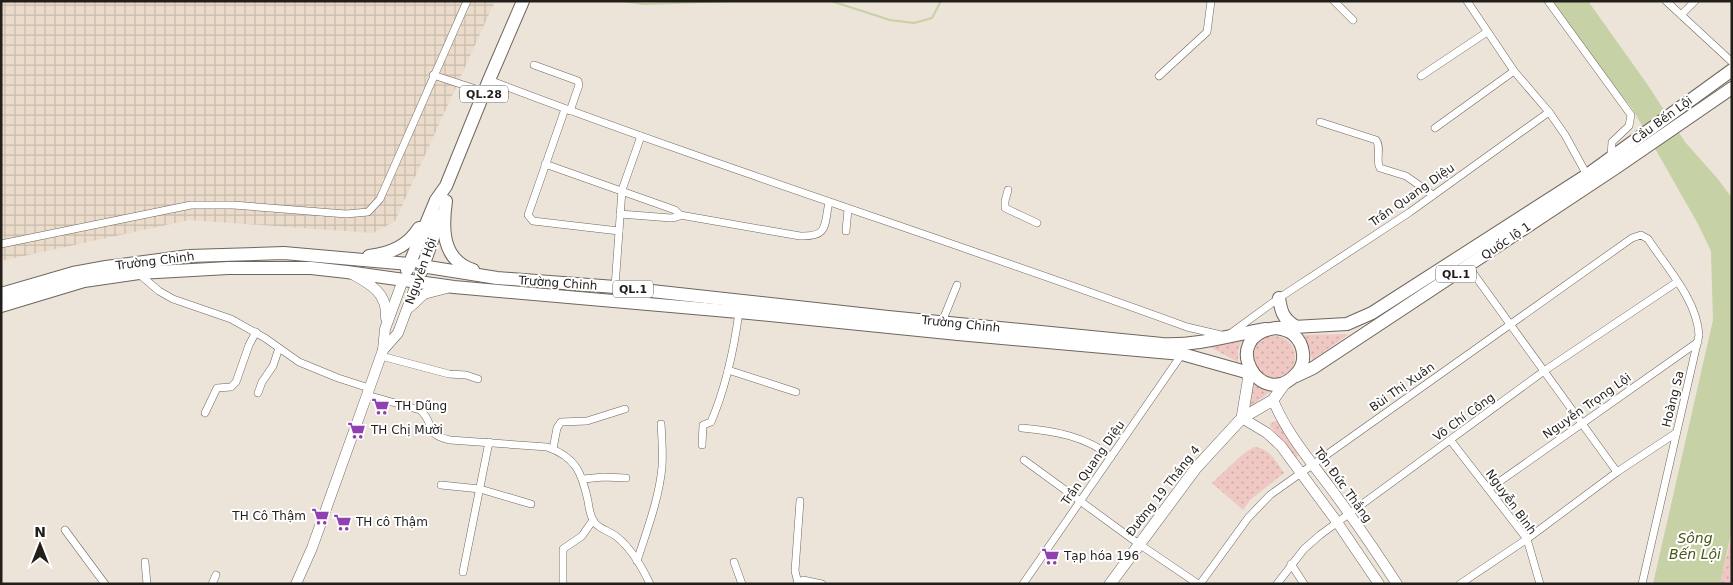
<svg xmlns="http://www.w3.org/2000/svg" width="1733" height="585" font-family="'DejaVu Sans',sans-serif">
  <defs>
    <pattern id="industrial-grid" width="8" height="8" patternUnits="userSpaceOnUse" patternTransform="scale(1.25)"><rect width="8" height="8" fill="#eadbca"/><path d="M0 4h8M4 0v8" fill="none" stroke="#c8bcad"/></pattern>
    <pattern id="park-dots" width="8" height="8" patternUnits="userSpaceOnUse" patternTransform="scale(1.25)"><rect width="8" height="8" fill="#efc7c3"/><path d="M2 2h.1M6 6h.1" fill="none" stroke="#cdaaa7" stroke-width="1.8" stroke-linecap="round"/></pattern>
  </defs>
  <rect width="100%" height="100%" fill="#ece3d9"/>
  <polygon fill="url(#industrial-grid)" points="1,1 495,1 395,221 373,233 189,220 1,261"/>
  <g fill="url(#park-dots)">
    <polygon points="1349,334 1312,360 1310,350 1302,335"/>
    <circle cx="1274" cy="357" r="21"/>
    <polygon points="1242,340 1238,350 1238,362 1210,347"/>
    <polygon points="1252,383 1271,391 1250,407"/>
    <polygon points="1275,421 1277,421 1298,455 1296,458 1270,426 1270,424"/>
    <path d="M1254,447C1269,448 1276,461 1284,473L1250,500L1243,510L1212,483L1243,454Z"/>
    <polygon points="1732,534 1732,584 1720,584"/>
  </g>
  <polygon fill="#c6d1a6" points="1552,1 1588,1 1647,84 1685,142 1717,178 1732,198 1732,529 1720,584 1653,584 1713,320 1711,251 1698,224 1632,108 1612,84"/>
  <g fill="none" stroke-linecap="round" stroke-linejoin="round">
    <g stroke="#c6d1a6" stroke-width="2">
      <polyline points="623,1 644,4 731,1"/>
      <polyline points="831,1 890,20 914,23 932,18 941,1"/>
    </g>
    <defs>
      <g id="street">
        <polyline points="1334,1 1353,20"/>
        <polyline points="1467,1 1514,71 1549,112"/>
        <polyline points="1548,1 1631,115 1629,126 1612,142 1611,156"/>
        <polyline points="1666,1 1732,62"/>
        <polyline points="1681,15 1695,1"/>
        <polyline points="534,65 578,81 579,85 570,111"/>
        <polyline points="433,75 485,92"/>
        <polyline points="1159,76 1207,32 1211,1"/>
        <polyline points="1421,76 1487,32"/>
        <path d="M489,80C720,168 955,242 1187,327L1221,335"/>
        <polyline points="565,109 528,215 533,221 619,231"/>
        <path d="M1320,122L1376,140C1382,148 1375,159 1380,168L1406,176L1433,195"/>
        <polyline points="1435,128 1514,71"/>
        <path d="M545,164L675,210L680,215L800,236C829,237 824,225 829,202"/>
        <polyline points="1008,190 1005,201 1005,208 1037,223"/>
        <polyline points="620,214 671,218 677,217 680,215"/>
        <polyline points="846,231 848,209"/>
        <polyline points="1,244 191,205 233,205 346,214 368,212 380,199 467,1"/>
        <polyline points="1468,266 1617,472"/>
        <polyline points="139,274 159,291 173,299 231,319 265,338 299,362 338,378 369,388"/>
        <polyline points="615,287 622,190 641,136"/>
        <polyline points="942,322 957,285"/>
        <polyline points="1231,333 1279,298 1410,212 1549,112 1565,135 1587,175"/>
        <polyline points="381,356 449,374 466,375 478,379"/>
        <polyline points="728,370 796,392"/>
        <polyline points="258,393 262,382 273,366 279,348"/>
        <path d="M367,395L420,410C436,423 422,434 450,440L547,447C576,457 582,473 588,501C589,508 590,517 595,523C601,530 610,531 617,537C632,549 642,567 650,584"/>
        <polyline points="205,413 217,388 231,387 236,382 249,345 256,332"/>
        <path d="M1022,428C1054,431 1086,436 1111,457"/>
        <polyline points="1451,441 1527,539 1540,584"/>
        <path d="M702,445L703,425L711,422C726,387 734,349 739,312"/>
        <polyline points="553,449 557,428 561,422 587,421 625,409"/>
        <polyline points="1024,460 1139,544 1198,584"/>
        <polyline points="583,479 604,477 626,478"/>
        <polyline points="441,485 480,489 531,504"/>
        <polyline points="1489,489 1698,342"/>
        <polyline points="65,530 105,584"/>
        <path d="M637,561C647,530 659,499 662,467C663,452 662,438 661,424"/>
        <polyline points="145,562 147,584"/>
        <polyline points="734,562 742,584"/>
        <polyline points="1291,564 1304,584"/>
        <polyline points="463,572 489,442"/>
        <polyline points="798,583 795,571 800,501"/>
        <polyline points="212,584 216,575"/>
        <polyline points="563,584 563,549 582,536 593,520"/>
        <polyline points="797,584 803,580 822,584"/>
        <polyline points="1023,584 1182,354"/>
        <path d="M1200,584L1248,518L1270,495L1632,238L1641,235L1648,239C1667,268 1697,300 1699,335L1642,584"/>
        <polyline points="1277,584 1304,549 1320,535 1544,371 1677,282"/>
        <polyline points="1460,584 1527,539 1617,472 1676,433"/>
      </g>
      <g id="secondary">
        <path d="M352,274C371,284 388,294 386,318"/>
        <polyline points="410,307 424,294 447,288"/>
        <polyline points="383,350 398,333 417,282"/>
        <path d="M1273,400C1286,432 1308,458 1329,486C1353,518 1375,550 1397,584"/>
        <polyline points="1242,418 1267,433 1281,446 1337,522 1379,584"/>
        <polyline points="296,584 312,548 367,395 383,350 385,329 403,280"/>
      </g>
      <g id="primary">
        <polyline points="1242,418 1248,382 1249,366"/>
        <polyline points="1110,584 1196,468 1242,418 1273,400 1285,383"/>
      </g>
      <g id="highway">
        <path d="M446,201C442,229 442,260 473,270"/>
        <path d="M369,256C389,254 408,246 419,228"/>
        <polyline points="407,270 436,200 446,186 489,80 523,1"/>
        <polyline points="421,272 441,215"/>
        <path d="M1,294L73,273L106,267L189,256L284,253L409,264L497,278L615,287L888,317L1162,344C1198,346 1231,335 1266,329"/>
        <path d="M1279,298C1281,311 1283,319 1295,326"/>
        <polyline points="1,306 84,281 139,273 228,268 311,268 347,272 454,287 739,312 958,334 1182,354 1253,374"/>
        <path d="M1276,328C1282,329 1289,330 1294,335C1304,344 1307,362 1297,373C1262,414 1216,336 1276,328L1347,324L1372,313L1587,175L1732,70"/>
        <polyline points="1296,376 1313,368 1617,167 1732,88"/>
      </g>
    </defs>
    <use href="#street" stroke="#6e665d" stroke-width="8"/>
    <use href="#secondary" stroke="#6e665d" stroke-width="11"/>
    <use href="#primary" stroke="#6e665d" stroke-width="12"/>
    <use href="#highway" stroke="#6e665d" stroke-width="14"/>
    <use href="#street" stroke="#fff" stroke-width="7"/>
    <use href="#secondary" stroke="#fff" stroke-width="10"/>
    <use href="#primary" stroke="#fff" stroke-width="11"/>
    <use href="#highway" stroke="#fff" stroke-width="12"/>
  </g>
  <defs>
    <symbol id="supermarket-bare" viewBox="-9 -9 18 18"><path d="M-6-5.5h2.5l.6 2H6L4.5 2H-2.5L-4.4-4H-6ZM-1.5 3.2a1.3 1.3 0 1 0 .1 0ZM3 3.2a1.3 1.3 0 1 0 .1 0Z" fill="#8f40b1" stroke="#fff" stroke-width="2.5" paint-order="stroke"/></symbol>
  </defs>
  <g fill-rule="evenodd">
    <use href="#supermarket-bare" x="368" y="394" width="25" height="25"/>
    <use href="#supermarket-bare" x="344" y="418" width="25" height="25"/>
    <use href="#supermarket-bare" x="308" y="504" width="25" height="25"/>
    <use href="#supermarket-bare" x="330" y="510" width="25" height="25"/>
    <use href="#supermarket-bare" x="1038" y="544" width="25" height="25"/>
  </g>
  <g text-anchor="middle" stroke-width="4" stroke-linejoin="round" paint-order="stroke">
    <g fill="#fff" stroke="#64625f" stroke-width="1">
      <rect x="460" y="85.5" width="48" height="17" rx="4"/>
      <rect x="1436" y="265.5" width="40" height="17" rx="4"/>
      <rect x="613" y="280.5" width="40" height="17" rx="4"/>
    </g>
    <g font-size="11" font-weight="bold" fill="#221f1b">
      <text x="484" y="98">QL.28</text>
      <text x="1456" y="278">QL.1</text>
      <text x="633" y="293">QL.1</text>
    </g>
    <g font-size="12" fill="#221f1b" stroke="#fff">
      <text transform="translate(1662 120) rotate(-36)" y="4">Cầu Bến Lội</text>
      <text transform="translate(1412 195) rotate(-35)" y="4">Trần Quang Diệu</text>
      <text transform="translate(1506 241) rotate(-34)" y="4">Quốc lộ 1</text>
      <text transform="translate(155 261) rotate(-7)" y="4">Trường Chinh</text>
      <text transform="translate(421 271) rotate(-70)" y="4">Nguyễn Hội</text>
      <text transform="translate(558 283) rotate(4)" y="4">Trường Chinh</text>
      <text transform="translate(961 324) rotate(6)" y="4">Trường Chinh</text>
      <text transform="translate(1402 387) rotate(-35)" y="4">Bùi Thị Xuân</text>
      <text transform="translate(1673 399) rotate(-76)" y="4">Hoàng Sa</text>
      <text transform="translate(1587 406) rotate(-35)" y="4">Nguyễn Trọng Lội</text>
      <text transform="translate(1464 417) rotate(-36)" y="4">Võ Chí Công</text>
      <text transform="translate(1093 463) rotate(-55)" y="4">Trần Quang Diệu</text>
      <text transform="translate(1343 485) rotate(54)" y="4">Tôn Đức Thắng</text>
      <text transform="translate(1163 491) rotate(-52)" y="4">Đường 19 Tháng 4</text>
      <text transform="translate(1511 502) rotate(54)" y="4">Nguyễn Bình</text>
    </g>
    <g font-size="12" fill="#221f1b" stroke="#fff" text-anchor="start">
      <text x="395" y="410">TH Dũng</text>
      <text x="371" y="434">TH Chị Mười</text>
      <text x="306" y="520" text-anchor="end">TH Cô Thậm</text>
      <text x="356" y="526">TH cô Thậm</text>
      <text x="1064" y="560">Tạp hóa 196</text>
    </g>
    <g font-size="14" font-style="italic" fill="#495613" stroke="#fff">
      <text x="1695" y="543">Sông<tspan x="1695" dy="16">Bến Lội</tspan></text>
    </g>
  </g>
  <rect width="1733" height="585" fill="none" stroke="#221f1b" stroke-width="5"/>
  <g transform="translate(40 545)" stroke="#ffffff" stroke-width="4" paint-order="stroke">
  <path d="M0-4L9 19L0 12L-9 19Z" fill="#221f1b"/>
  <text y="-8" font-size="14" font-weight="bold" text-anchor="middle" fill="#221f1b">N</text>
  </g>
</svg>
